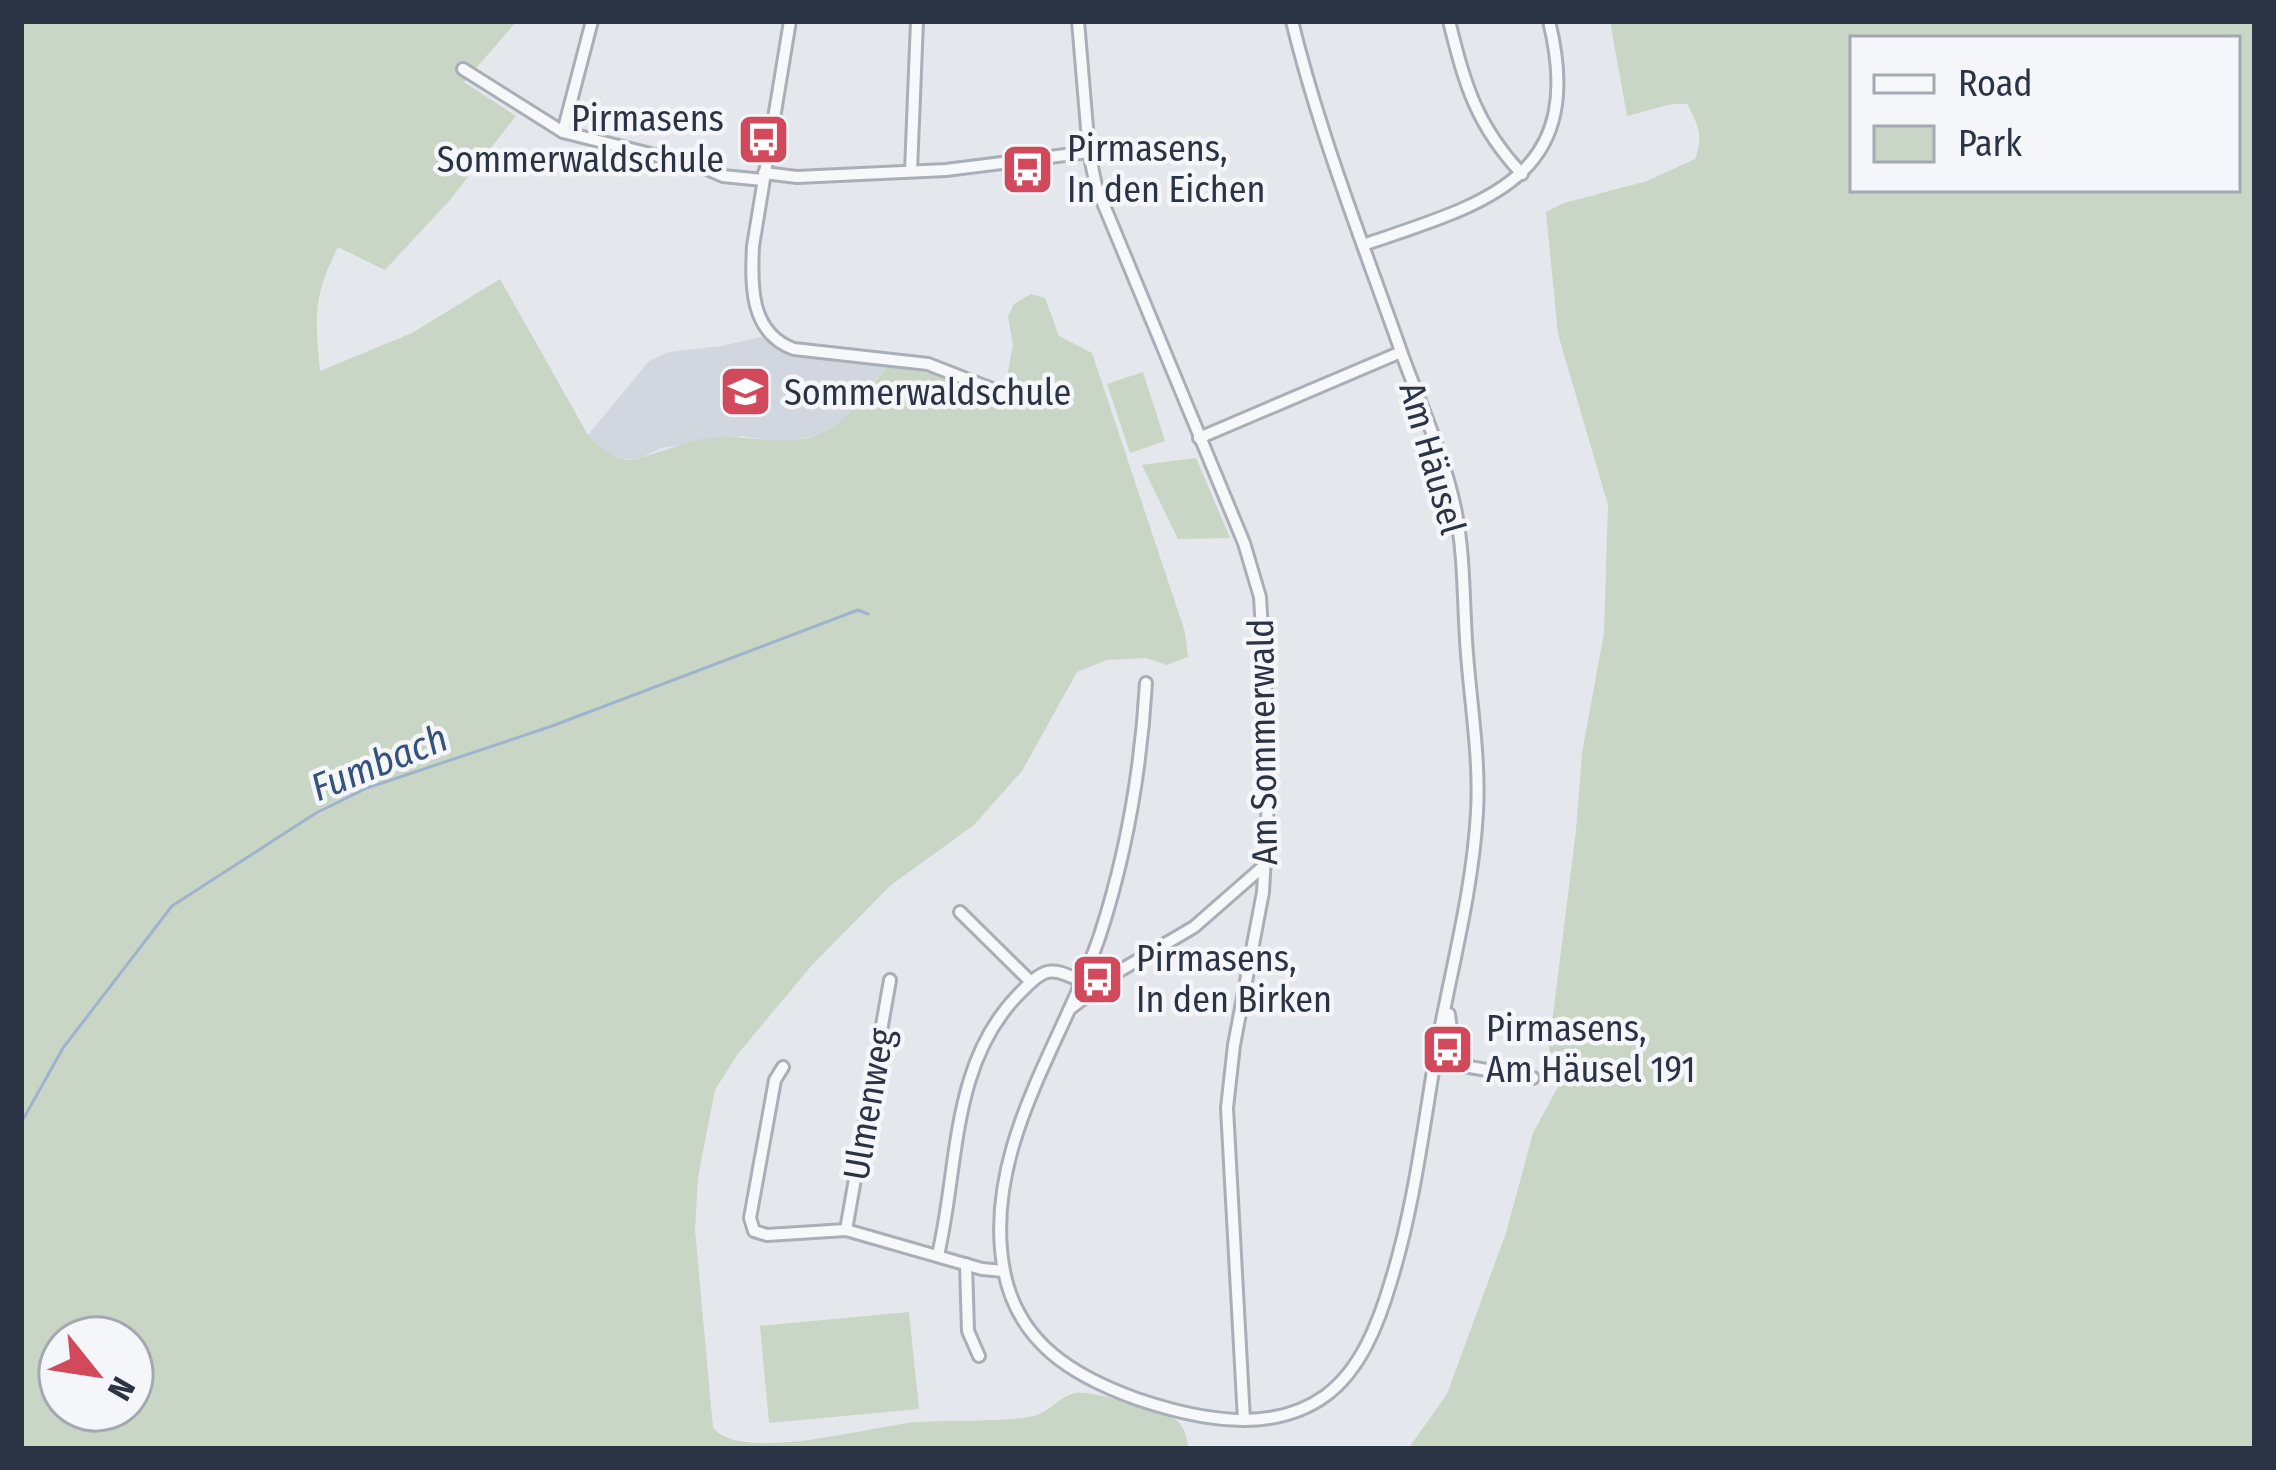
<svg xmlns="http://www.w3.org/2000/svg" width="2276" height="1470" font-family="'Fira Sans Condensed',sans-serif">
  <rect width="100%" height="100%" fill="#e4e7ec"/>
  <polygon fill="#d2d6de" points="762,337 780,350 816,358 888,365 845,419 821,434 785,443 742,436 661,448 641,458 623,460 606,453 588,435 649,361 669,352 721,346"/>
  <g fill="#c9d6c5" fill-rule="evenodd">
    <path d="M21,21H517L464,82L516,116L449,201L385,270L338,247C313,296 315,316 320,371L412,333L500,279L588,435C599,446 610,458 626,460C641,461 685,441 706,438C746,432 787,451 824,432C851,418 869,389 888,365L942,375L1015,405L1019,403V394L1009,382L1008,372L1013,344L1008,317L1014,304L1031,294L1045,298L1059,336L1092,353L1185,632L1188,657L1167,665L1146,658L1107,660L1077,672L1022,771L974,825L891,885L812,965L737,1055L715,1090L698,1177L695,1230L713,1428C743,1464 875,1425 918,1422C943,1420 1018,1422 1037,1415C1051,1410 1060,1396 1076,1393C1093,1391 1158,1409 1173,1418C1185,1425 1186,1437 1189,1449H21ZM60,1338H132V1410H60Z"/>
    <path d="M1610,21H2255V1449H1408L1447,1394L1506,1233L1533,1133L1559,1085L1549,1048L1576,831L1582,753L1604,633L1608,505L1558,334L1546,212L1564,203L1647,181L1695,159C1704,137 1698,124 1687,104H1672L1627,116ZM2237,39V189H1853V39Z"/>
    <polygon points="1143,372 1165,441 1130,453 1107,384"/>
    <polygon points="1196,458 1230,538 1178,539 1142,465"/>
    <polygon points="909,1312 919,1409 769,1423 760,1326"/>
  </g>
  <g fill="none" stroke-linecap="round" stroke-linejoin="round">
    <polyline stroke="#9fb4cc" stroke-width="3" points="21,1123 63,1048 172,906 316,813 367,788 552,726 858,610 868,614"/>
    <defs>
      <g id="street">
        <path d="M790,21L753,246C751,286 750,333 794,349L928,364L1007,395"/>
        <polyline points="1078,21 1089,152 1096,186 1244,543 1260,597 1270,765 1263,892 1234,1045 1227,1108 1244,1420"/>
        <path d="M1449,21C1465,85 1476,125 1522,174"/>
        <polyline points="463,69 563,132 702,167 723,176 763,180"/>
        <polyline points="563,132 592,21"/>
        <polyline points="911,171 917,21"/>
        <polyline points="764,173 797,177 946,170 1089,152"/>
        <path d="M1363,245C1486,203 1588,179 1549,21"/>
        <polyline points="1199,438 1401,352"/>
        <path d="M1146,683C1141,769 1127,852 1100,935C1064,1042 981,1150 1004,1271C1018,1343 1073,1376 1137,1399C1196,1419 1271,1435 1325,1396C1361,1370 1379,1322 1391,1281C1415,1204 1424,1121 1438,1041C1452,966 1473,888 1477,812C1480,760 1471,706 1467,654C1463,606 1465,555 1455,508C1444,456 1421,406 1403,357C1364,246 1320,136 1292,21"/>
        <polyline points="960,912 1031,982"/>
        <polyline points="1071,1008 1121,970 1194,927 1266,864"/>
        <polyline points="1449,1014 1454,1054 1464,1066"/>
        <polyline points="1435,1061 1533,1078"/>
        <polyline points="783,1067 775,1080 750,1218 754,1231 767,1235 846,1230 982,1269 1004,1271"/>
        <polyline points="846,1230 890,980"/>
        <path d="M938,1255C959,1166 950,1065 1018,995C1043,970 1048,964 1080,981"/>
        <polyline points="966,1264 968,1331 979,1356"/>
      </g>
    </defs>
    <use href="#street" stroke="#a9aeb7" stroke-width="16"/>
    <use href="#street" stroke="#f7f8fa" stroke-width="10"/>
  </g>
  <defs>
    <symbol id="bus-square" viewBox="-11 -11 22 22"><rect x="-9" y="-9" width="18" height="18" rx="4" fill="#d1495b" stroke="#f4f6f9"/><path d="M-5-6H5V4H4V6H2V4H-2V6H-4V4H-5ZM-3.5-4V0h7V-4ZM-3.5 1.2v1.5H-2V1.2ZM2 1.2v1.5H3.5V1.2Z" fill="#fff"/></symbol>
    <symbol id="school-square" viewBox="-11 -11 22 22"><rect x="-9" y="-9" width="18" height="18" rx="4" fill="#d1495b" stroke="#f4f6f9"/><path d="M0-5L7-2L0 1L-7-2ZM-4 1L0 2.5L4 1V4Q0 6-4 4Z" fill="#fff"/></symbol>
  </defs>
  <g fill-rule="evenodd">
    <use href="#bus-square" x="734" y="110" width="59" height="59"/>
    <use href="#bus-square" x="998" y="140" width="59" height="59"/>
    <use href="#school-square" x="716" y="362" width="59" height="59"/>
    <use href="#bus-square" x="1068" y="950" width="59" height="59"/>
    <use href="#bus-square" x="1418" y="1020" width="59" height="59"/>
  </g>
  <g text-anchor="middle" stroke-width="9" stroke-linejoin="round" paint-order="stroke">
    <g font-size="36" fill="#2b3445" stroke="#f4f6f9" text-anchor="start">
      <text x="724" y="131" text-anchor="end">Pirmasens<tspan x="724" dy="41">Sommerwaldschule</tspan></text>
      <text x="1067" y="161">Pirmasens,<tspan x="1067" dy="41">In den Eichen</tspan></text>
      <text x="784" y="405">Sommerwaldschule</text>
      <text x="1136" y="971">Pirmasens,<tspan x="1136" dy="41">In den Birken</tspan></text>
      <text x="1486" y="1041">Pirmasens,<tspan x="1486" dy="41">Am Häusel 191</tspan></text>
    </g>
    <g font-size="36" fill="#2b3445" stroke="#f4f6f9">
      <text transform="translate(1433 458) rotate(74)" y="13">Am Häusel</text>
      <text transform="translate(1262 742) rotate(-91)" y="13">Am Sommerwald</text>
      <text transform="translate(868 1104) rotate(-80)" y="13">Ulmenweg</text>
    </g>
    <g font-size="39" font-style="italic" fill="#34527a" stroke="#f4f6f9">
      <text transform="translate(379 762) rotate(-22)" y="14">Fumbach</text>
    </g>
  </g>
  <rect width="2276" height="1470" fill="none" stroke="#2b3445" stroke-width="48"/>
  <rect x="1850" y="36" width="390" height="156" fill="#f4f6f9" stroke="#a4a8b1" stroke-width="3"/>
  <rect x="1874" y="75" width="60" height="18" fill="#f7f8fa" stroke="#a4a8b1" stroke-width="3"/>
  <text x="1958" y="96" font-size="36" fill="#2b3445">Road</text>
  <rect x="1874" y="126" width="60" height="36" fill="#c9d6c5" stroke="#a4a8b1" stroke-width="3"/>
  <text x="1958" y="156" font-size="36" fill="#2b3445">Park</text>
  <g transform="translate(96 1374) rotate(120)"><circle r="57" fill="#f4f6f9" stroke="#a4a8b1" stroke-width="3"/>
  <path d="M0-9L21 45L0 30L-21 45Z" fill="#d1495b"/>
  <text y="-18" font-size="33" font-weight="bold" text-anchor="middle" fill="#2b3445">N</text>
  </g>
</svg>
